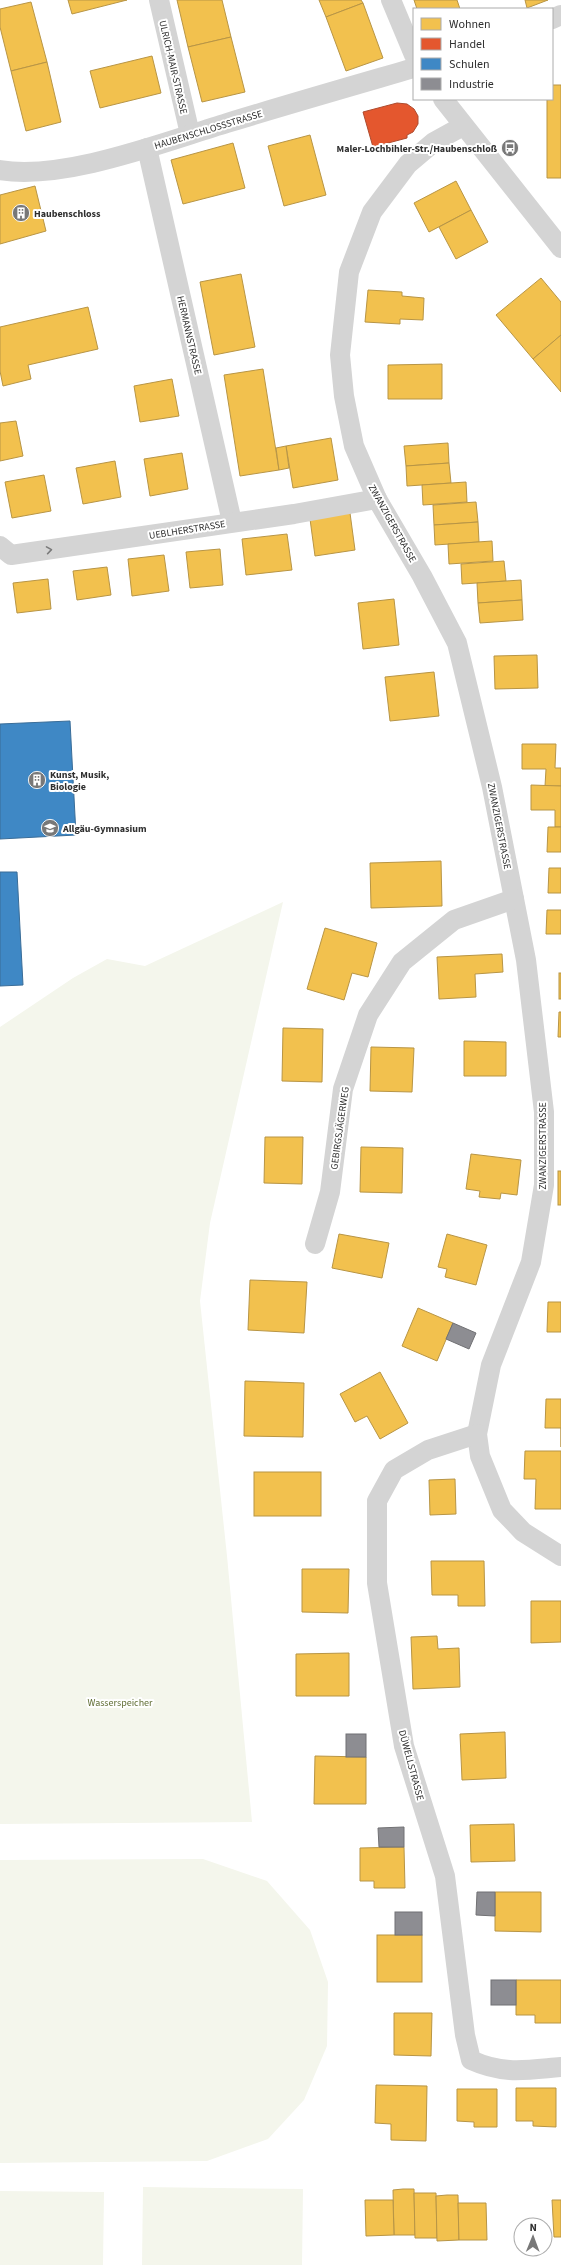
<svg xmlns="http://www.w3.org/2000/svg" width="561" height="2265" font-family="'Source Sans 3',sans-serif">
  <rect width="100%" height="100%" fill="#fff"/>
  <g fill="#f4f6ec">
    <polygon points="283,902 210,1223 200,1301 227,1556 252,1822 0,1824 0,1027 73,978 107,959 145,966"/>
    <polygon points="203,1859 267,1881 310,1930 328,1982 327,2046 304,2100 268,2139 207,2161 0,2163 0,1860"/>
    <polygon points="143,2187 303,2189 302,2265 142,2265"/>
    <polygon points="0,2191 104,2192 103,2265 0,2265"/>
  </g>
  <g fill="#f2c14e" stroke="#b89545">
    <polygon points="68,0 127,0 72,14"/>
    <polygon points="177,0 222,0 231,37 188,47"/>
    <polygon points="319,0 361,0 363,3 326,17"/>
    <polygon points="414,0 457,0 460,9 417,9"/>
    <polygon points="525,0 548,0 527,8"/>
    <polygon points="31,2 47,62 11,71 0,27 0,9"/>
    <polygon points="363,3 383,58 346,71 326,17"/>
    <polygon points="231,37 245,92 202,102 188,47"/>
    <polygon points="152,56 161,93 100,108 90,71"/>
    <polygon points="47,62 61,122 26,131 11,71"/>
    <polygon points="552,85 561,85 561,178 547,178 547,99 552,99"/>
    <polygon points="310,135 326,195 284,206 268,146"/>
    <polygon points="233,143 245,188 183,204 171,160"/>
    <polygon points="456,181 471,210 429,232 414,203"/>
    <polygon points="35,186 46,231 0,244 0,195"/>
    <polygon points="471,210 488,242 456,259 439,227"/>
    <polygon points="241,274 255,347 214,355 200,282"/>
    <polygon points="541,278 561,302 561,335 533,359 496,315"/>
    <polygon points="368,290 402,292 402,296 424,298 423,320 400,319 400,324 365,322"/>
    <polygon points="88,307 98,349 28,365 31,379 3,386 0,371 0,327"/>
    <polygon points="561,335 561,392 533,359"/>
    <polygon points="442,364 442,399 388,399 388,365"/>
    <polygon points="263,369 279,470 240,476 224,375"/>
    <polygon points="172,379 179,416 140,422 134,386"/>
    <polygon points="16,421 23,456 0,461 0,423"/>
    <polygon points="331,438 338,480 293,488 286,446"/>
    <polygon points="448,443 449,463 406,466 404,446"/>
    <polygon points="286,446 289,468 279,470 276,448"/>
    <polygon points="182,453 188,489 150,496 144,459"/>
    <polygon points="115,461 121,497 83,504 76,468"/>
    <polygon points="449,463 451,483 407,486 406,466"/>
    <polygon points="44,475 51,511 12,518 5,482"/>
    <polygon points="466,482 467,502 423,505 422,485"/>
    <polygon points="476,502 478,522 434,525 433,505"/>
    <polygon points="350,513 355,550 315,556 310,519"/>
    <polygon points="478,522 479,542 435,545 434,525"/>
    <polygon points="287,534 292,570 246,575 242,539"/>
    <polygon points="492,541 493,561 449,564 448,544"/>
    <polygon points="220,549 223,585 190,588 186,552"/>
    <polygon points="164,555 169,591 132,596 128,559"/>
    <polygon points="504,561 506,581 462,584 461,564"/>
    <polygon points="107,567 111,595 77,600 73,571"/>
    <polygon points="48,579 51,609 17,613 13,583"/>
    <polygon points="521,580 522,600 478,603 477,583"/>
    <polygon points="394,599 399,645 363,649 358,603"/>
    <polygon points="522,600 523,620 480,623 478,603"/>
    <polygon points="537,655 538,688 495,689 494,656"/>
    <polygon points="434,672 439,716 390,721 385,677"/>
    <polygon points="522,744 556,744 555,768 561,768 561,786 545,786 546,769 522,769"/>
    <polygon points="531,785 561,786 561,827 555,827 555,810 531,810"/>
    <polygon points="548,827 561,827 561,852 547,852"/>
    <polygon points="441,861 442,906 371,908 370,863"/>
    <polygon points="549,868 561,868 561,893 548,893"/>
    <polygon points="547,910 561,910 561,934 546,934"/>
    <polygon points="325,928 377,943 368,977 352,973 344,1000 307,989"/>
    <polygon points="502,954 503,972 475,974 476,997 439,999 437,957"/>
    <rect x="559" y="973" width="2" height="26"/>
    <polygon points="559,1012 561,1012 561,1037 558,1037"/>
    <polygon points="283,1028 323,1029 322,1082 282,1081"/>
    <polygon points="464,1041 506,1042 506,1076 464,1076"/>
    <polygon points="371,1047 414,1048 412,1092 370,1091"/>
    <polygon points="265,1137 303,1137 302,1184 264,1183"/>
    <polygon points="361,1147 403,1148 402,1193 360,1192"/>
    <polygon points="471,1154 521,1160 517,1195 501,1193 500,1199 479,1197 480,1191 466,1189"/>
    <rect x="558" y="1171" width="3" height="34"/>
    <polygon points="339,1234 389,1243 382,1278 332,1268"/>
    <polygon points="447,1234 487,1245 476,1285 445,1277 447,1269 438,1267"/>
    <polygon points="250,1280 307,1282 304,1333 248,1330"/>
    <polygon points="548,1302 561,1302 561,1332 547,1332"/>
    <polygon points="418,1308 453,1323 437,1361 402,1346"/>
    <polygon points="380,1372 408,1423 380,1439 367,1416 355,1422 340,1394"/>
    <polygon points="245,1381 304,1383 303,1437 244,1436"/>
    <polygon points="546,1399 561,1399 561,1447 561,1428 545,1428"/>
    <polygon points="525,1451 561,1451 561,1509 535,1509 536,1479 524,1479"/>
    <rect x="254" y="1472" width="67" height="44"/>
    <polygon points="455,1479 456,1514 430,1515 429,1480"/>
    <polygon points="431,1561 484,1561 485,1606 458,1606 458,1595 432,1595"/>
    <polygon points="302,1569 349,1569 348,1613 302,1612"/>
    <polygon points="531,1601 561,1601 561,1642 531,1643"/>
    <polygon points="437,1636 438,1649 459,1648 460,1687 413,1689 411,1637"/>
    <polygon points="349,1653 349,1696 296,1696 296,1654"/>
    <polygon points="505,1732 506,1778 462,1780 460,1734"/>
    <polygon points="315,1756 366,1757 366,1804 314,1804"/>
    <polygon points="514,1824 515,1861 471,1862 470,1825"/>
    <polygon points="404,1847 405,1888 374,1888 374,1881 360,1881 360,1848"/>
    <polygon points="495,1892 541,1892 541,1932 495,1931"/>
    <rect x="377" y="1935" width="45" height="47"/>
    <polygon points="516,1980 561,1980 561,2023 535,2023 535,2015 516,2015"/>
    <polygon points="394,2013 432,2013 431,2056 394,2055"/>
    <polygon points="376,2085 427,2086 426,2141 391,2140 391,2124 375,2123"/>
    <polygon points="516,2088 556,2088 556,2127 533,2126 533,2121 516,2121"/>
    <polygon points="457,2089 497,2089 497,2127 474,2127 474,2122 457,2121"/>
    <polygon points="403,2189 414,2189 415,2235 394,2235 393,2190"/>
    <polygon points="414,2193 436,2193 437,2238 415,2238"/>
    <polygon points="447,2195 458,2195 459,2240 437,2241 436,2196"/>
    <polygon points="365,2200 393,2200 394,2235 366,2236"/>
    <polygon points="552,2200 561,2200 561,2237 554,2237"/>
    <polygon points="458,2203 486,2203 487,2240 459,2240"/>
  </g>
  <polygon fill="#e4572e" stroke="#ae4b2e" points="397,103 407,104 414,109 418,116 418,124 413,132 407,135 407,138 373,147 363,112"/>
  <g fill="#3f88c5" stroke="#3a6d98">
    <polygon points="70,721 76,835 0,839 0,724"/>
    <polygon points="0,872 17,872 23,985 0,986"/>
  </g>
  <g fill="#8d8d92" stroke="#717174">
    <polygon points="453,1323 476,1333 469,1349 446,1339"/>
    <rect x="346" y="1734" width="20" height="23"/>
    <polygon points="404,1827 404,1847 379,1847 378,1828"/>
    <polygon points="477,1892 495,1892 495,1916 476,1915"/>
    <rect x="395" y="1912" width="27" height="23"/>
    <rect x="491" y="1980" width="25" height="25"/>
  </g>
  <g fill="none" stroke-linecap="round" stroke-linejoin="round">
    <g stroke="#d4d4d4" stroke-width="20">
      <polyline points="159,0 190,134"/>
      <polyline points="391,0 414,55"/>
      <polyline points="552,19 561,15"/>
      <polyline points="443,99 561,248"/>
      <polyline points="463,126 434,142 408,164 372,212 349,272 340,355 344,396 354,446 377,499 422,576 457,643 492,787 526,960 544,1112 544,1185 531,1262 491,1365 477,1434 480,1456 502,1510 523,1532 561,1556"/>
      <polyline points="147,148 232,522"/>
      <path d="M0,170C64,181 164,142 227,123C289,104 352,86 414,68"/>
      <polyline points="0,546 11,555 294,514 377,499"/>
      <polyline points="315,1244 330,1192 343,1089 368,1015 402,962 454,920 514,899"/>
      <path d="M477,1434L428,1450L394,1470L377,1501V1583L404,1746L445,1876L465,2035L471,2060C504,2075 526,2070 561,2067"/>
    </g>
  </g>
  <defs><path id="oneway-chevron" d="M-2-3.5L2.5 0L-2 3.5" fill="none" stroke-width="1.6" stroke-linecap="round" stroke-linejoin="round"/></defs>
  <use stroke="#797979" href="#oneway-chevron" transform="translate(49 550) rotate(-9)"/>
  <defs>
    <symbol id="bus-disc" viewBox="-11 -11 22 22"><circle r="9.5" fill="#787878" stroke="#fff"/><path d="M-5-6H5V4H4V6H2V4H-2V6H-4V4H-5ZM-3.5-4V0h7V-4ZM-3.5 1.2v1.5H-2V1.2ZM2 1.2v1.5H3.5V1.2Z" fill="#fff"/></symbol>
    <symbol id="building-disc" viewBox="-11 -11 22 22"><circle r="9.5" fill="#787878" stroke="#fff"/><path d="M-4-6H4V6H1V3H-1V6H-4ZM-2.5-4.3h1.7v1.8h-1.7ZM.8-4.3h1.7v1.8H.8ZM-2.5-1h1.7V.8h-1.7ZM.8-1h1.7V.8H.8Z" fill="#fff"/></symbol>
    <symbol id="school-disc" viewBox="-11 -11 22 22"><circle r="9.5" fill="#787878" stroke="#fff"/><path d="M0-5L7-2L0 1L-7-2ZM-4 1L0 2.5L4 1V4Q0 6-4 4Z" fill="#fff"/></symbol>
  </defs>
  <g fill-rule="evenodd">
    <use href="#bus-disc" x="500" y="138" width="20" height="20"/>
    <use href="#building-disc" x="11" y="203" width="20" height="20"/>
    <use href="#building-disc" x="27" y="770" width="20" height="20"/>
    <use href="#school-disc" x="40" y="818" width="20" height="20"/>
  </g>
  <g text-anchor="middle" stroke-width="4" stroke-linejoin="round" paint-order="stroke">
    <g font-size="10" fill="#2f2f2f" stroke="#fff">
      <text transform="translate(174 67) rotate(77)" y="4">ULRICH-MAIR-STRASSE</text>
      <text transform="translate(208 129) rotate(-17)" y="4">HAUBENSCHLOSSSTRASSE</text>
      <text transform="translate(190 335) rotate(77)" y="4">HERMANNSTRASSE</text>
      <text transform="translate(393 523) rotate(61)" y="4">ZWANZIGERSTRASSE</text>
      <text transform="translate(187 529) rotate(-9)" y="4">UEBLHERSTRASSE</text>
      <text transform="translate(500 826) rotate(79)" y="4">ZWANZIGERSTRASSE</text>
      <text transform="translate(339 1128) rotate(-82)" y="4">GEBIRGSJÄGERWEG</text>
      <text transform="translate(542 1146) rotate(-90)" y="4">ZWANZIGERSTRASSE</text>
      <text transform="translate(412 1765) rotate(75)" y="4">DÜWELLSTRASSE</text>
    </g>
    <g font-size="10" font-weight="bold" fill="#2f2f2f" stroke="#fff" text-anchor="start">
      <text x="497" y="152" text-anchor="end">Maler-Lochbihler-Str./Haubenschloß</text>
      <text x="34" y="217">Haubenschloss</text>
      <text x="50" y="778">Kunst, Musik,<tspan x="50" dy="12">Biologie</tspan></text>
      <text x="63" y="832">Allgäu-Gymnasium</text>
    </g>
    <g font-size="10" fill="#637038" stroke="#fff">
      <text x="120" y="1706">Wasserspeicher</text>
    </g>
  </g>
  <rect x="413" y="8" width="140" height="92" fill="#ffffff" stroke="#acacac"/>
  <rect x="421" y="18" width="20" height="12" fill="#f2c14e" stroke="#acacac"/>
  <text x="449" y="28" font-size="12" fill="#2f2f2f">Wohnen</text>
  <rect x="421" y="38" width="20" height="12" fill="#e4572e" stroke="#acacac"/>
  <text x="449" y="48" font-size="12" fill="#2f2f2f">Handel</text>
  <rect x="421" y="58" width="20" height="12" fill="#3f88c5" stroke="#acacac"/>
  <text x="449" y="68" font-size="12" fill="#2f2f2f">Schulen</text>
  <rect x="421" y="78" width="20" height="12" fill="#8d8d92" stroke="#acacac"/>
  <text x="449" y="88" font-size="12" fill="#2f2f2f">Industrie</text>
  <g transform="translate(533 2237) rotate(1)"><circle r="19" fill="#ffffff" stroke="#acacac"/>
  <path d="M0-3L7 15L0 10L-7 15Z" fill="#787878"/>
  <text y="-6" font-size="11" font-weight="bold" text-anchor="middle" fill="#2f2f2f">N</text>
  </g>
</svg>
